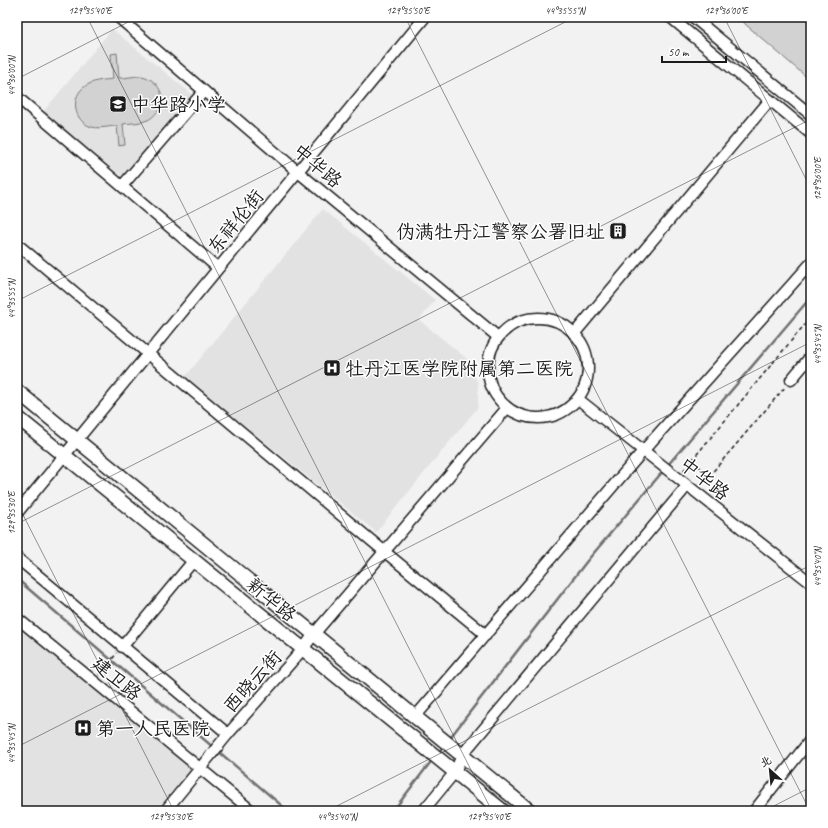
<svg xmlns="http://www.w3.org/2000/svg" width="828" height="828" font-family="Caveat,'LXGW WenKai TC',sans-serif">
  <rect width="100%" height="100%" fill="#f2f2f2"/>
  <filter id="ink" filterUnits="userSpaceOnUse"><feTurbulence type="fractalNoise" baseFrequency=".025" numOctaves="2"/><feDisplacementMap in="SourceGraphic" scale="8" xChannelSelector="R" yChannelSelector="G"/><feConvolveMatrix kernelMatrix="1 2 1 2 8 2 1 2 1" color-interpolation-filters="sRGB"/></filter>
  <g filter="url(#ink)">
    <g fill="#e2e2e2">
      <polygon points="112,29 193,95 124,178 43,112"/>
      <polygon points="323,209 435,300 419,320 466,358 478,383 478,407 376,532 185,377"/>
      <polygon points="17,619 198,768 163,811 17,811"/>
    </g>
    <g fill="#d2d2d2" stroke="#777">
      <polygon points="737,17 811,17 811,81"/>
      <path d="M117,53L119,78C126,78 134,76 141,76C152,77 163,89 162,100C162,108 154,117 148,120C141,123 131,123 123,124L125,145L119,146L117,126C109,126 97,130 89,126C71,118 71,92 89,84C96,80 106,80 113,79L111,54Z"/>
    </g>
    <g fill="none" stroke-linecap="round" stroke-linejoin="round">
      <g stroke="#707070" stroke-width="2.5">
        <polyline points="667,466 811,297"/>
        <polyline points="17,579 214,748"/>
        <polyline points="449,739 587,561 664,470"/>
        <polyline points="218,751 288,811"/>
        <polyline points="438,754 444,745"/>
        <polyline points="393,811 433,759"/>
      </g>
      <defs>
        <g id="minor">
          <polyline points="118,17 297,171 498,337"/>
          <polyline points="670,17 811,134"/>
          <polyline points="693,17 811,115"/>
          <polyline points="17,97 218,268"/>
          <polyline points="122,186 204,91"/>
          <polyline points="17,244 385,552 486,635"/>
          <circle cx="538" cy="368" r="50"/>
          <polyline points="574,334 770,100"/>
          <polyline points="791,380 811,356"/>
          <polyline points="578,399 811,583"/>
          <polyline points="17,513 425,17"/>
          <polyline points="17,558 228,734"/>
          <polyline points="17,618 252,811"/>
          <polyline points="122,647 194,560"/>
          <polyline points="415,717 643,451 811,263"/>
          <polyline points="165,811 228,734 303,649 314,634 507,408"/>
          <polyline points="423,811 455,772 462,755 687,486"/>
          <polyline points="754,811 811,739"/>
        </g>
        <g id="major">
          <polyline points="17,391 530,811"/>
          <polyline points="17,417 503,811"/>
        </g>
      </defs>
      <use href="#minor" stroke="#1c1c1c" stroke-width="13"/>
      <use href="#major" stroke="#1c1c1c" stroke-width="16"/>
      <g stroke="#1c1c1c" stroke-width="1.5" stroke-dasharray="4 3" stroke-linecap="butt">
        <polyline points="805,17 811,20"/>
        <polyline points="692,461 710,475 786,386"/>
        <polyline points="683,471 811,317"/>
        <polyline points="99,675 117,653"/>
      </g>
      <use href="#minor" stroke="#fff" stroke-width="10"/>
      <use href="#major" stroke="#fff" stroke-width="13"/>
    </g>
  </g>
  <path fill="none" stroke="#1c1c1c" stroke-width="1" stroke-opacity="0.45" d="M87,17L492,811M405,17L810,811M724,17L811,189M17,79L138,17M17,301L575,17M17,503L174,811M17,524L811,119M17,747L811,342M327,811L811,565M764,811L811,787"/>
  <defs>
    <symbol id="school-square" viewBox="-11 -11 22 22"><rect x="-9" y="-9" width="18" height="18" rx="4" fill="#1c1c1c" stroke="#fff"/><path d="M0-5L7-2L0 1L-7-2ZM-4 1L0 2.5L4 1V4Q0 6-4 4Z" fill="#fff"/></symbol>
    <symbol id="building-square" viewBox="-11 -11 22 22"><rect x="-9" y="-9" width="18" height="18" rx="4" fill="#1c1c1c" stroke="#fff"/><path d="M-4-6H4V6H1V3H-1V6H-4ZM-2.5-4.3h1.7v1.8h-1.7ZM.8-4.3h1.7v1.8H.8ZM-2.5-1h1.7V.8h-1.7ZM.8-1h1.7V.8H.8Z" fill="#fff"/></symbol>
    <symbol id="hospital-square" viewBox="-11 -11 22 22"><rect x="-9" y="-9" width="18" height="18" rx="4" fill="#1c1c1c" stroke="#fff"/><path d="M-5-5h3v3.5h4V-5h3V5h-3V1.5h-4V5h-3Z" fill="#fff"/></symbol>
  </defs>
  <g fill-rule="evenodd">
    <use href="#school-square" x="108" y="94" width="20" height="20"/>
    <use href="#building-square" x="608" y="221" width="20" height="20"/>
    <use href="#hospital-square" x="322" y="358" width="20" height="20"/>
    <use href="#hospital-square" x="73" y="718" width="20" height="20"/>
  </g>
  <g text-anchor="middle" stroke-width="3" stroke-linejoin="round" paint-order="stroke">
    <g font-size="19" fill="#1c1c1c" stroke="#fff" text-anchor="start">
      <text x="131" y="111">中华路小学</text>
      <text x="605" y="238" text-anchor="end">伪满牡丹江警察公署旧址</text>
      <text x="345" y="375">牡丹江医学院附属第二医院</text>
      <text x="96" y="735">第一人民医院</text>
    </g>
    <g font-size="19" fill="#1c1c1c" stroke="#fff">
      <text transform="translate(318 165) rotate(40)" y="7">中华路</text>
      <text transform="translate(235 221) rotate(-51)" y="7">东祥伦街</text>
      <text transform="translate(705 478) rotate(38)" y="7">中华路</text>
      <text transform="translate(272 599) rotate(39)" y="7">新华路</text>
      <text transform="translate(117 678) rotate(39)" y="7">建卫路</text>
      <text transform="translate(252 681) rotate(-48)" y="7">西晓云街</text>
    </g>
  </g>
  <rect width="828" height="828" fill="none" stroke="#fff" stroke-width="44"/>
  <g transform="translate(770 770) rotate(333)" stroke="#ffffff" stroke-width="3" paint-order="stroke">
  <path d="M0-3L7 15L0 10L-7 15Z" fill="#1c1c1c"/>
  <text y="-6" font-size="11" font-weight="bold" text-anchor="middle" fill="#1c1c1c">北</text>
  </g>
  <path d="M662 56v6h64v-6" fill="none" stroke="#1c1c1c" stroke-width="2"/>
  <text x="668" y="56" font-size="12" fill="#1c1c1c" stroke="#ffffff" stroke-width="3" paint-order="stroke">50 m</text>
  <rect x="22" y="22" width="784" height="784" fill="none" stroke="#1c1c1c" stroke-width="1.5"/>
  <g font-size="10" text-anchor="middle" fill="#1c1c1c">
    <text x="90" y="14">129°35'40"E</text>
    <text x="408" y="14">129°35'50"E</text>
    <text x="565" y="14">44°35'55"N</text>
    <text x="726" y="14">129°36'00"E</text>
    <text transform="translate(11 76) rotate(-90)" y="4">44°36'00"N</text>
    <text transform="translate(817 179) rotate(-90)" y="4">129°36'00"E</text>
    <text transform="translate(11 299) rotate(-90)" y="4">44°35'55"N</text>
    <text transform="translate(817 345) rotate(-90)" y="4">44°35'45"N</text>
    <text transform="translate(11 513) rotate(-90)" y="4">129°35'30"E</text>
    <text transform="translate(817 567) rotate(-90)" y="4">44°35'40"N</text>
    <text transform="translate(11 744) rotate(-90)" y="4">44°35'45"N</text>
    <text x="171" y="820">129°35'30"E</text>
    <text x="337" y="820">44°35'40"N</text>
    <text x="489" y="820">129°35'40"E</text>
  </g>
</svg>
